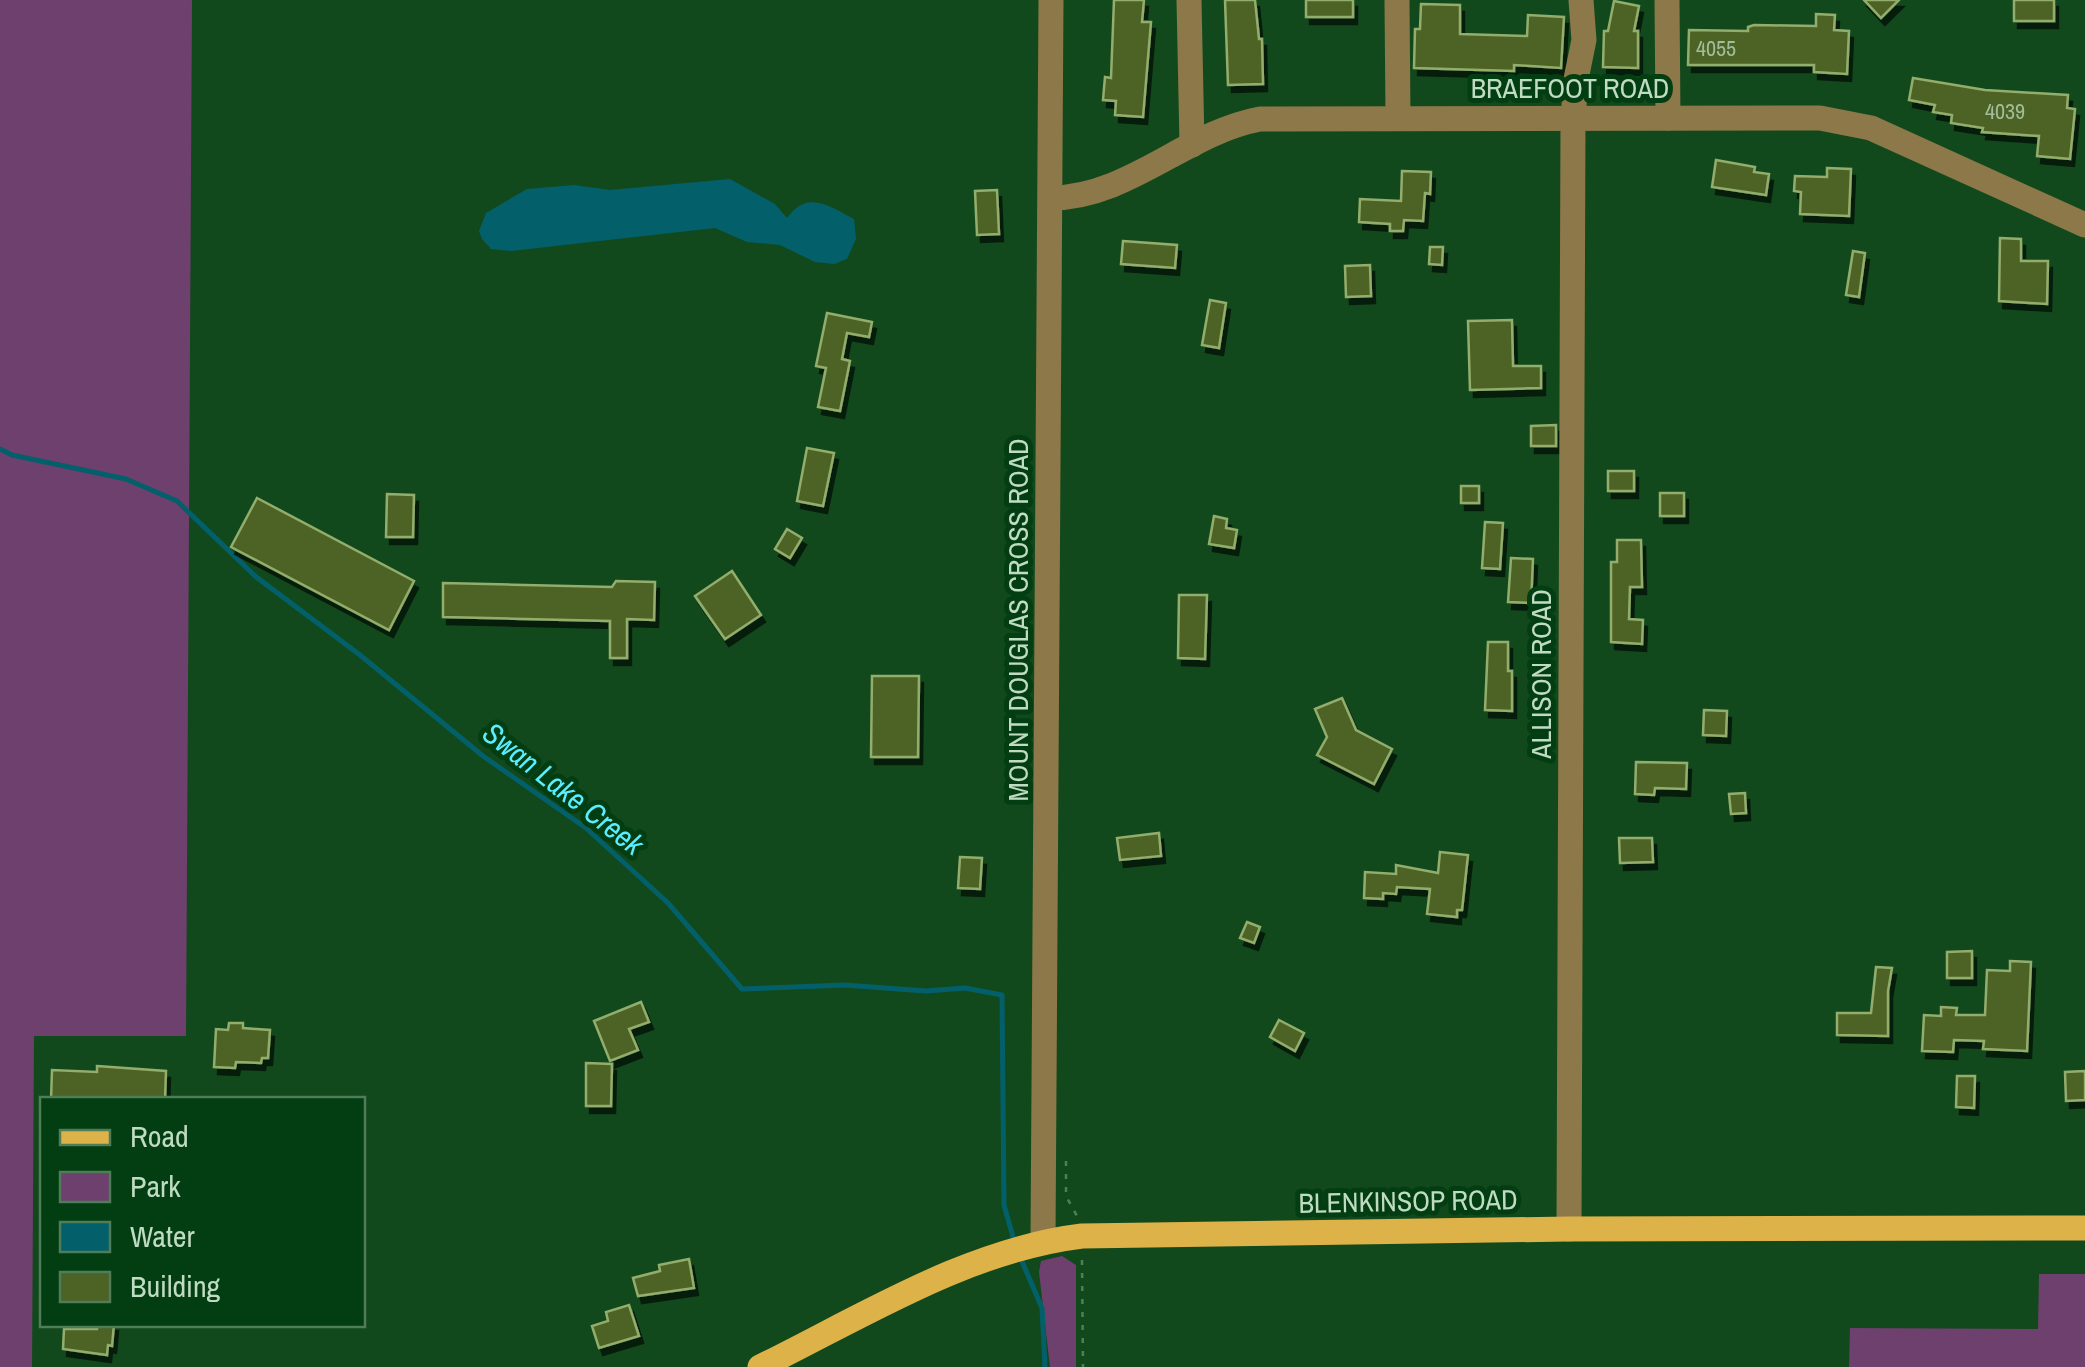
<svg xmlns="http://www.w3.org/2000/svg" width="2085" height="1367" font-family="'Archivo Narrow',sans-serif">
  <defs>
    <filter id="shadow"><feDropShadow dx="4" dy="7" stdDeviation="0" flood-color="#0009"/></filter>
  </defs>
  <rect width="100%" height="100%" fill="#12491c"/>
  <g fill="#6e406e">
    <polygon points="0,0 192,0 186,1036 34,1036 32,1367 0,1367"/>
    <polygon points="1062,1256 1076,1265 1076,1367 1050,1367 1039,1272 1041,1261"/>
    <polygon points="2039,1274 2085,1274 2085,1367 1849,1367 1850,1328 2038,1329"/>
  </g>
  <path fill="#03606a" d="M730,179L775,204L787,218C807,190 828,205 854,219L856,239L847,259L834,264L815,262L780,245L747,242L715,228L511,251L491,249L482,239L479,231L486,213L527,189L574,185L610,190Z"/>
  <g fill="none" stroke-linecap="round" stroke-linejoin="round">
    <g stroke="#03606a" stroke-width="5">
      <polyline points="0,449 12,455 126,479 177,501 255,576 360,655 483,756 586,828 668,903 742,989 844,985 926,991 965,988 1002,995 1004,1205 1015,1244"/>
      <polyline points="1021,1259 1042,1308 1045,1367"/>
    </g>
  </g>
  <g fill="#4d6325" stroke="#93ad6d" stroke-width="2.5" filter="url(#shadow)">
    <polygon points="1114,0 1144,0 1142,22 1151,22 1143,117 1115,115 1116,101 1103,100 1105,77 1111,78"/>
    <polygon points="1225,0 1255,0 1259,39 1262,39 1263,84 1228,85"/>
    <rect x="1306" y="0" width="47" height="17"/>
    <polygon points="1864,0 1899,0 1881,18"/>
    <rect x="2014" y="0" width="40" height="21"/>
    <polygon points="1614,1 1639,6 1634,31 1638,31 1638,68 1603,67 1604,31 1608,31"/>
    <polygon points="1421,4 1460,5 1460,34 1527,36 1528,15 1564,17 1561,68 1514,65 1514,71 1414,68 1415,29 1420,29"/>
    <polygon points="1816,14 1835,15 1834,30 1849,31 1847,74 1814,72 1814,65 1688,65 1689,30 1748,31 1748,27 1754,25 1816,26"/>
    <polygon points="1913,78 1985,90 2068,95 2067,108 2075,109 2070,159 2037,156 2039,136 1982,132 1983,128 1951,123 1952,115 1933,112 1935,105 1909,100"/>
    <polygon points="1716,160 1755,167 1754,172 1769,174 1766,195 1712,187"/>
    <polygon points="1827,168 1851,169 1849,216 1800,214 1801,192 1794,191 1795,176 1827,177"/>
    <polygon points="1402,171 1431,172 1430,194 1425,193 1423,221 1404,220 1403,231 1390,231 1390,224 1359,222 1360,199 1401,201"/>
    <polygon points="997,190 999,234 977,235 975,191"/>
    <polygon points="2000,238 2021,239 2021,261 2048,261 2047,304 1999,301"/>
    <polygon points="1123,241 1177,245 1175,268 1121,264"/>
    <polygon points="1430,247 1443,247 1442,265 1429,264"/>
    <polygon points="1853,251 1865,253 1859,297 1846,295"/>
    <polygon points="1370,265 1371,296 1346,297 1345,266"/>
    <polygon points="1210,300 1226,303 1219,348 1202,345"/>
    <polygon points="827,313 872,322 869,337 847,333 842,359 850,361 840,411 818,407 826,368 816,366"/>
    <polygon points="1512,320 1513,366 1541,366 1541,388 1470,390 1468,321"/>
    <polygon points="1556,425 1556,446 1531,446 1531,426"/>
    <polygon points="807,448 834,453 823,506 797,501"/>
    <rect x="1608" y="471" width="26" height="20"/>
    <rect x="1461" y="486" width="18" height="17"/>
    <rect x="1660" y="493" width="24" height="23"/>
    <polygon points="387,494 414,495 413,537 386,537"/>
    <polygon points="257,498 414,581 389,630 231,547"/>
    <polygon points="1214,516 1227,519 1226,528 1237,530 1234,548 1209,544"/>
    <polygon points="1485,522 1503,523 1500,569 1482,568"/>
    <polygon points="787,529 802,538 790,558 775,549"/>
    <polygon points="1617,540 1641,540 1642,587 1630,587 1629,619 1643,620 1642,644 1611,642 1611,562 1617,562"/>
    <polygon points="1511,558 1533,559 1531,603 1508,602"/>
    <polygon points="732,571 761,615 725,639 695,596"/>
    <polygon points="616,581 655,582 654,620 627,619 627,658 610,658 610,621 443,617 443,583 612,587"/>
    <polygon points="1179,595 1207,595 1205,659 1178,658"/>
    <polygon points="1488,642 1508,642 1508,671 1512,671 1512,711 1485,710"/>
    <polygon points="872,676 919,676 918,757 871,757"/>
    <polygon points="1342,698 1356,730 1392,749 1374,784 1317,755 1327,737 1315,709"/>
    <polygon points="1704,710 1727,711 1726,736 1703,735"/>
    <polygon points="1636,762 1687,763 1686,789 1655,788 1654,795 1635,794"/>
    <polygon points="1745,793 1746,813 1731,814 1729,794"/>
    <polygon points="1159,833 1161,856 1120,860 1117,838"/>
    <polygon points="1619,838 1652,838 1653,862 1620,863"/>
    <polygon points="1440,852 1468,855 1462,910 1457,910 1457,917 1427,914 1430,889 1397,887 1396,894 1383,893 1383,899 1364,898 1365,872 1396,874 1396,865 1438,873"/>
    <polygon points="960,857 982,858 980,889 958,888"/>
    <polygon points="1247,922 1260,927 1254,943 1240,938"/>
    <polygon points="1972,951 1972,978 1947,978 1947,952"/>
    <polygon points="2010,961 2031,962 2027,1051 1983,1049 1984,1041 1954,1040 1953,1052 1922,1051 1924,1015 1941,1016 1941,1007 1957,1008 1956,1015 1985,1015 1987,970 2010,971"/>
    <polygon points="1876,967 1892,968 1888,991 1888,1036 1837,1035 1837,1013 1871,1013"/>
    <polygon points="641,1002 649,1022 629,1029 638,1050 610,1061 594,1021"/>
    <polygon points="1279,1020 1304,1033 1295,1051 1270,1037"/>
    <polygon points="229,1023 243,1023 243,1028 270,1030 268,1058 262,1058 261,1063 236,1062 235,1068 214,1067 216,1029 228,1030"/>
    <polygon points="586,1063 612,1064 611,1106 586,1106"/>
    <polygon points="97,1066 166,1071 165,1100 51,1100 52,1070 97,1072"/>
    <polygon points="2085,1071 2085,1100 2066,1101 2065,1072"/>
    <polygon points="1957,1076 1975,1076 1974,1108 1956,1107"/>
    <polygon points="689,1259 694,1288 638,1296 633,1278 660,1271 659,1265"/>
    <polygon points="629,1305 639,1336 599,1348 592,1326 608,1321 606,1312"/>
    <polygon points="98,1324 114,1324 112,1346 108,1345 107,1355 63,1349 64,1329 97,1329"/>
  </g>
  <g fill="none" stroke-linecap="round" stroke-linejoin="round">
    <g stroke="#507e58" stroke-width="2.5" stroke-dasharray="5 8" stroke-linecap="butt">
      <polyline points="1066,1161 1066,1196 1077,1216"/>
      <polyline points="1082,1260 1083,1367"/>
    </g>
    <g stroke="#8d7849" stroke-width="25">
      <polyline points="1189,0 1192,145"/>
      <polyline points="1397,0 1398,118"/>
      <polyline points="1667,0 1668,118"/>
      <path d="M1051,198C1130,197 1185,133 1260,119L1820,118L1871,128L2085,225"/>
      <polyline points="1569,1229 1573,119 1576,79 1584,40 1581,0"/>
      <polyline points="1043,1240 1051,0"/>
    </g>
    <path stroke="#ddb248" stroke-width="25" d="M760,1367C862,1317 967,1250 1082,1236L1569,1229L2085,1228"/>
  </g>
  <g text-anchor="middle" stroke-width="10" stroke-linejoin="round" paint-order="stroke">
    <g font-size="22" fill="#a2bd9a">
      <text x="1716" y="56">4055</text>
      <text x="2005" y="119">4039</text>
    </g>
    <g font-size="28" fill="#bfdbc1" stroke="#033e12">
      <text x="1570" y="98">BRAEFOOT ROAD</text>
      <text transform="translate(1018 620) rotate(-90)" y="10">MOUNT DOUGLAS CROSS ROAD</text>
      <text transform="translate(1541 674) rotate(-90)" y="10">ALLISON ROAD</text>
      <text transform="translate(1408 1201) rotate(-1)" y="10">BLENKINSOP ROAD</text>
    </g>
    <g font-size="30" font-style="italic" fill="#5bedff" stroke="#033e12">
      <text transform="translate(563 789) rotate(38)" y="10">Swan Lake Creek</text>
    </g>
  </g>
  <rect x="40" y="1097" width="325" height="230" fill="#033e12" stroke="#4e7d58" stroke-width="2.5"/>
  <rect x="60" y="1130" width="50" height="15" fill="#ddb248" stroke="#4e7d58" stroke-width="2.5"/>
  <text x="130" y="1147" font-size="30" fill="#bfdbc1">Road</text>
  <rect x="60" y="1172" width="50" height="30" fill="#6e406e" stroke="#4e7d58" stroke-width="2.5"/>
  <text x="130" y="1197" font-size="30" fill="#bfdbc1">Park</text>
  <rect x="60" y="1222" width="50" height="30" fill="#03606a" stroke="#4e7d58" stroke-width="2.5"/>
  <text x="130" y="1247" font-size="30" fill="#bfdbc1">Water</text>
  <rect x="60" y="1272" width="50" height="30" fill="#4d6325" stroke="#4e7d58" stroke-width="2.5"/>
  <text x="130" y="1297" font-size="30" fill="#bfdbc1">Building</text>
</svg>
